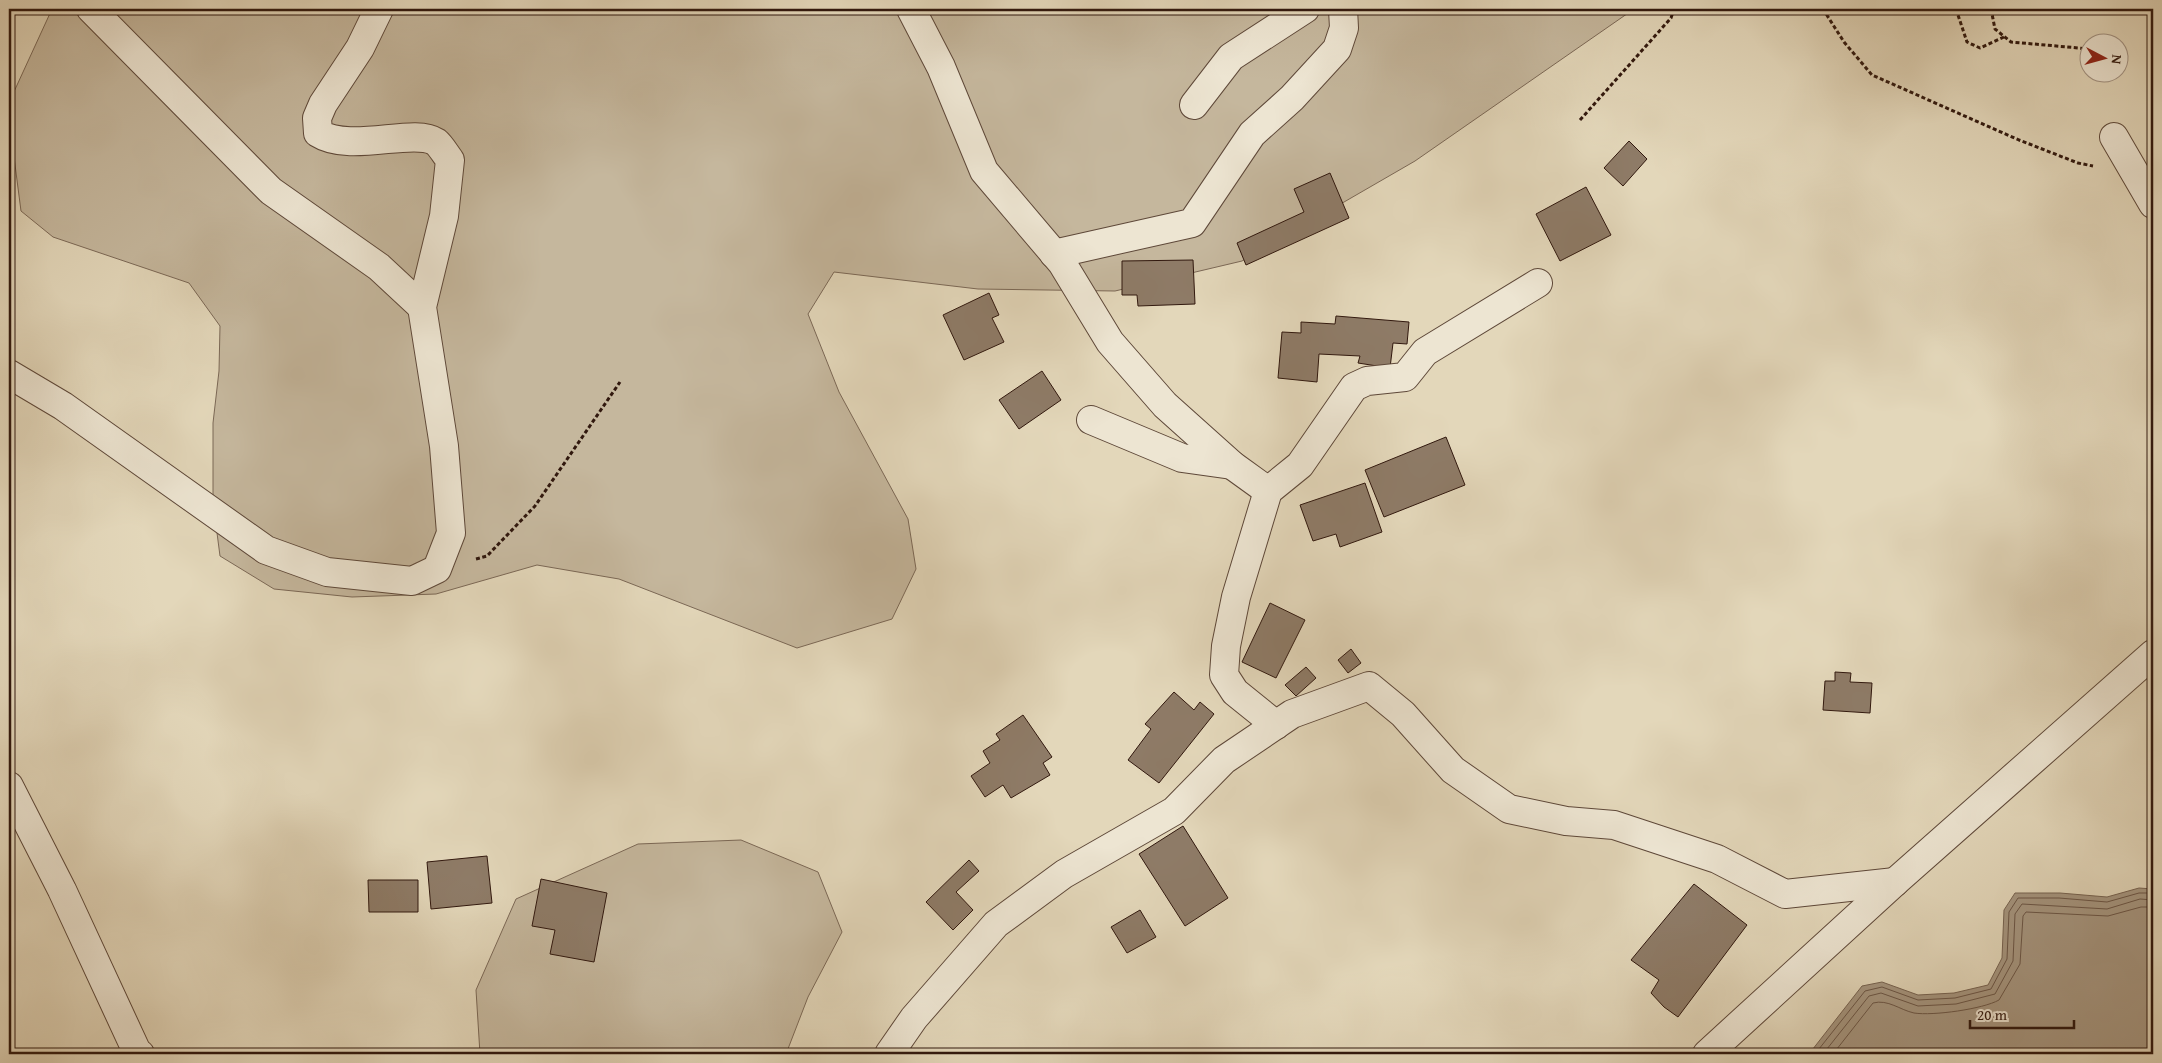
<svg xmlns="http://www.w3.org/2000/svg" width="2162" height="1063" font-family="'Gentium Book Plus',serif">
  <rect width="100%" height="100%" fill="#e3d7ba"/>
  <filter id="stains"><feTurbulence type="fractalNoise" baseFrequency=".004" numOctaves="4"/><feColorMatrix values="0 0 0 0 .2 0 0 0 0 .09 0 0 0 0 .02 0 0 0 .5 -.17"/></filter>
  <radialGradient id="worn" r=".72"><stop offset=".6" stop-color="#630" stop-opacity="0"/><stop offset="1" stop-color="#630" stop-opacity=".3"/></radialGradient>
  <g fill="#c5b79d" stroke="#7b6856">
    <polygon points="52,9 1634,9 1415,161 1242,261 1115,291 978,289 834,272 808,314 839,392 908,519 916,569 892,619 797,648 619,579 537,565 436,594 352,597 274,589 220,556 213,502 213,423 219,371 220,326 189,283 53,237 21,211 14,157 12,96"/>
    <polygon points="741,840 818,872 842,932 808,997 786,1054 480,1054 476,990 516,899 638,844"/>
  </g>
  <polygon fill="#a69680" stroke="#776452" points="2139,888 2153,889 2153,1054 1809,1054 1862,986 1882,982 1918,995 1954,993 1988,985 2002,958 2004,910 2015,893 2060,893 2107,897"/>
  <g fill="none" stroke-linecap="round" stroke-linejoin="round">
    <g stroke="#6c5747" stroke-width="1">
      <polyline points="1815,1054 1865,991 1882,987 1918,1000 1955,998 1991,989 2007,959 2009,912 2018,898 2059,898 2107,902 2139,893 2153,893"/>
      <polyline points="1823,1054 1869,996 1881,993 1918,1006 1956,1004 1995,994 2013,961 2015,914 2022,904 2107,909 2140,899 2153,900"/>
      <path d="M1833,1054L1873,1003C1888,999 1900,1010 1914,1013C1933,1016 1983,1009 1999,1000L2020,964L2023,916L2026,912L2108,916L2141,907H2153"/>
    </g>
  </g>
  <g fill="#8e7b67" stroke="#31180e">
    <polygon points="1629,141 1647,159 1623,186 1604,168"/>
    <polygon points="1330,173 1349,218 1246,265 1237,243 1304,212 1294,189"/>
    <polygon points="1586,187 1611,235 1560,261 1536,214"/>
    <polygon points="1193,260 1195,304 1138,306 1137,295 1122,295 1122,261"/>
    <polygon points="989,293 999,315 992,318 1004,342 964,360 943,315"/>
    <polygon points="1336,316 1409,322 1407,344 1393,343 1390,368 1358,363 1360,356 1319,354 1317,382 1278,378 1282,332 1301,333 1301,322 1335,324"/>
    <polygon points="1042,371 1061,400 1019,429 999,400"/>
    <polygon points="1446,437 1465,485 1384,517 1365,470"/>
    <polygon points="1365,483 1382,532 1340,547 1336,534 1313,541 1300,505"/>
    <polygon points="1270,603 1305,620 1276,678 1242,662"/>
    <polygon points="1351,649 1361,663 1348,673 1338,660"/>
    <polygon points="1306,667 1316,678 1296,696 1285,685"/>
    <polygon points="1835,672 1851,673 1850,682 1872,683 1870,713 1823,710 1825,681 1835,681"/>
    <polygon points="1174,692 1194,710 1200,702 1214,714 1159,783 1128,760 1151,729 1145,724"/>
    <polygon points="1023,715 1052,757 1043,763 1050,775 1011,798 1003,785 985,797 971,776 990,763 983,751 1000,740 996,734"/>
    <polygon points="1183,826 1228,898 1185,926 1139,854"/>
    <polygon points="487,856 492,903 431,909 427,862"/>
    <polygon points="969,860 979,871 956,892 973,910 953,930 926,902"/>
    <polygon points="541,879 607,893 594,962 550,954 555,930 532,926"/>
    <polygon points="368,880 418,880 418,912 369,912"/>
    <polygon points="1694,884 1747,925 1678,1017 1664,1007 1651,993 1659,980 1631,960"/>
    <polygon points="1140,910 1156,937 1127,953 1111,927"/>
  </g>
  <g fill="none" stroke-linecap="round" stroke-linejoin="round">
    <defs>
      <g id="minor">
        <polyline points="91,9 271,191 379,267 422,307"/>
        <polyline points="911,9 941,67 984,171 1062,263 1110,342 1165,405 1232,465 1268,491"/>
        <polyline points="1194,105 1231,57 1305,9"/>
        <polyline points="2114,137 2153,204"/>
        <polyline points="1054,254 1192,223 1252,134 1292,98 1337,49 1344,28 1343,9"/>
        <path d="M9,374L63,406L266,550L327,572L412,581L437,569L451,533L444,446L422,307L444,216L450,160C446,155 441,146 436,142C414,127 351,154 318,133L317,118L323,104L360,48L379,9"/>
        <polyline points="1091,420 1182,458 1232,465"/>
        <polyline points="1276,725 1235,692 1224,675 1226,646 1236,597 1268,491 1300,465 1354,387 1367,381 1405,377 1425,352 1538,283"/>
        <polyline points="9,786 62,890 137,1052 140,1054"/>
        <polyline points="889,1054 914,1018 996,924 1064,874 1174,811 1224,760 1292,714 1369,686 1403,714 1453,770 1509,809 1566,821 1614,825 1717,859 1785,894 1895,882"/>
        <polyline points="1707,1054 1895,882 2153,654"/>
      </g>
    </defs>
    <use href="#minor" stroke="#5e4839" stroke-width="30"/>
    <g stroke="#31180e" stroke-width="3" stroke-dasharray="4 2.5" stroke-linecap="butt">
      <polyline points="1823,9 1844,42 1872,75 2019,140 2078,163 2093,166"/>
      <polyline points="1956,9 1967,42 1980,48 2004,37"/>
      <polyline points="1991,9 1995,29 2011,42 2090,49"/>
      <polyline points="1580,120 1671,18 1674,9"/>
      <polyline points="476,559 487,556 535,506 620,382"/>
    </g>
    <use href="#minor" stroke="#ede5d2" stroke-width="28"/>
  </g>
  <rect width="2162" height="1063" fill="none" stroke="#e3d7ba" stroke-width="30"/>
  <rect x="10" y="10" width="2142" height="1043" fill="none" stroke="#31180e" stroke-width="2.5"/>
  <rect x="15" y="15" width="2132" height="1033" fill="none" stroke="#31180e"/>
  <g transform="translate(2104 58) rotate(96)"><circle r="24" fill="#ede5d2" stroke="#a29384"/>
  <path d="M0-4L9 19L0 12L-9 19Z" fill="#8f2418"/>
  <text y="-8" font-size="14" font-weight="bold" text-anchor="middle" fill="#31180e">N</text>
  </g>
  <path d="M1970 1020v8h104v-8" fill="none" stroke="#31180e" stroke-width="2.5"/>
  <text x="1977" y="1020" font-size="15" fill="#31180e" stroke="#ede5d2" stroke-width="4" paint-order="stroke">20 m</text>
  <rect width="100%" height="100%" filter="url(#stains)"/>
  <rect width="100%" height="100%" fill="url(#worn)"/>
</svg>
